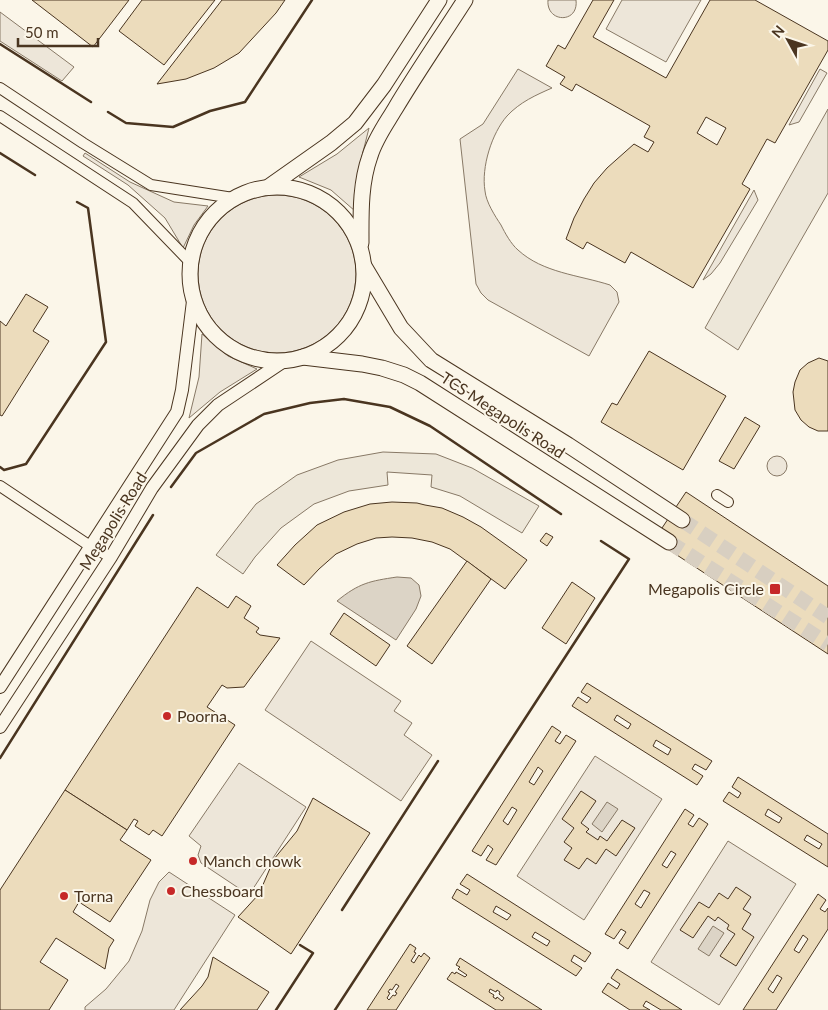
<svg xmlns="http://www.w3.org/2000/svg" width="828" height="1010" font-family="Lato,sans-serif">
  <rect width="100%" height="100%" fill="#fbf6e9"/>
  <g fill="#ede6d9" stroke="#887966">
    <path d="M548,0H576C579,24 546,23 548,0Z"/>
    <polygon points="622,0 701,0 666,62 606,29"/>
    <polygon points="0,12 74,67 62,81 0,41"/>
    <path d="M518,69L552,88C536,95 520,102 507,116C492,133 481,167 485,191C486,202 495,216 501,225C505,233 511,244 518,250C543,273 579,275 610,285L617,292L619,302L589,356L488,300L481,293L476,284L460,139L483,124Z"/>
    <polygon points="820,69 827,73 799,122 789,125"/>
    <polygon points="369,128 359,168 355,211 331,190 299,177 337,154"/>
    <polygon points="85,153 130,182 174,202 208,206 194,225 183,248 165,218 128,185 83,156"/>
    <polygon points="754,190 758,200 720,263 711,274 703,280"/>
    <circle cx="277" cy="274" r="79"/>
    <polygon points="202,334 228,356 257,369 220,392 189,418 199,377"/>
    <circle cx="777" cy="466" r="10"/>
    <polygon points="311,641 401,701 394,711 412,723 404,735 432,755 401,801 265,710"/>
    <polygon points="595,756 662,799 584,920 517,876"/>
    <polygon points="239,763 306,807 249,895 201,863 198,855 201,846 189,836"/>
    <polygon points="728,841 796,884 719,1005 651,962"/>
    <polygon points="169,872 235,915 174,1010 85,1010 85,1007 106,989 129,961 142,931 150,900 159,882"/>
  </g>
  <g fill="#ede7d9" stroke="#887966">
    <polygon points="828,109 828,193 738,350 705,328"/>
    <polygon points="383,452 436,454 472,468 539,506 522,533 460,496 431,487 432,475 387,472 388,485 349,491 314,504 281,528 255,557 243,574 216,555 256,504 297,475 338,460"/>
  </g>
  <g fill="#dcd4c6" stroke="#887966">
    <path d="M397,577L411,578L419,585L421,596L416,609L396,640L337,601C359,583 370,581 397,577Z"/>
    <polygon points="607,802 618,809 602,832 592,824"/>
    <polygon points="713,926 724,933 709,956 698,949"/>
  </g>
  <g fill="#ecdcbc" stroke="#4a3520" fill-rule="evenodd">
    <polygon points="32,0 129,0 93,47"/>
    <polygon points="142,0 215,0 164,65 119,31"/>
    <polygon points="222,0 285,0 276,13 239,53 214,68 186,79 157,84"/>
    <path d="M593,0H614L593,37L666,78L710,0H755L828,41V50L775,143L767,139L742,184L750,189L693,288L631,252L625,263L587,242L583,249L566,239L574,218L584,199L594,183L607,168L634,144L648,152L654,142L644,137L650,126L576,84L572,91L560,84L565,77L546,66L558,45L565,49ZM706,117L726,128L717,145L697,133Z"/>
    <polygon points="26,294 48,307 33,331 49,341 2,416 0,415 0,321 6,326"/>
    <polygon points="649,351 726,396 683,470 601,422 612,403 617,405"/>
    <polygon points="819,358 828,361 828,431 818,431 809,427 801,420 795,410 793,392 795,382 800,370 808,363"/>
    <polygon points="745,417 760,426 734,469 719,461"/>
    <polygon points="686,492 828,586 828,654 654,540"/>
    <polygon points="392,502 417,503 425,505 442,508 463,517 481,527 527,560 505,589 450,549 432,542 412,538 392,537 376,538 357,544 336,554 319,569 304,585 277,565 295,545 317,525 344,512 370,504"/>
    <polygon points="546,533 553,537 547,546 540,541"/>
    <polygon points="467,561 491,579 432,664 407,646"/>
    <polygon points="572,582 595,598 566,644 542,628"/>
    <polygon points="197,587 228,608 236,596 251,606 244,618 259,628 256,632 260,635 280,638 244,687 227,688 222,685 207,707 235,725 162,836 153,830 149,835 135,826 138,821 134,819 127,830 65,790"/>
    <polygon points="344,613 390,645 376,666 330,634"/>
    <path d="M587,683L712,761L706,770L695,764L692,769L703,776L697,785L572,706L578,697L587,703L591,698L581,692ZM617,715L631,724L628,729L614,720ZM656,740L671,749L668,755L653,746Z"/>
    <path d="M552,726L561,732L555,741L560,744L566,735L576,741L496,865L486,860L493,849L488,845L481,856L472,851ZM538,767L543,771L534,785L529,782ZM512,807L517,810L508,825L503,821Z"/>
    <path d="M738,777L828,834V867L723,801L729,792L738,798L741,793L732,787ZM768,809L782,818L779,823L765,815ZM807,835L822,844L819,849L804,840Z"/>
    <polygon points="65,790 127,830 120,840 151,860 110,922 79,902 73,912 114,940 109,948 105,969 56,938 40,962 68,980 49,1010 0,1010 0,890"/>
    <polygon points="581,791 596,801 581,823 589,829 586,832 598,840 600,836 607,841 622,820 635,828 616,856 606,849 596,864 587,858 579,869 564,860 572,848 564,842 574,828 562,819"/>
    <polygon points="313,798 370,833 291,954 238,917 259,894 274,859 297,831"/>
    <path d="M685,809L694,815L688,824L693,827L699,818L708,824L628,949L619,943L626,932L621,929L614,939L605,934ZM671,851L676,854L667,868L662,865ZM644,890L650,893L641,908L635,904Z"/>
    <path d="M467,874L591,953L585,962L574,955L571,961L582,968L576,976L452,898L457,889L467,895L470,890L460,884ZM496,906L511,915L507,920L493,912ZM535,932L550,941L547,946L532,937Z"/>
    <polygon points="736,887 751,897 743,909 751,914 742,929 754,937 736,966 720,956 735,934 727,929 729,925 718,917 715,921 708,916 693,938 680,930 699,902 709,908 719,893 728,899"/>
    <path d="M818,894L826,900L820,909L825,912L828,908V929L776,1010H743ZM803,935L808,939L799,953L794,950ZM777,975L782,978L773,993L768,989Z"/>
    <path d="M410,944L416,948L414,952L416,953L411,961L414,963L419,955L421,957L424,953L430,958L396,1010H367ZM396,984L399,986L395,992L397,993L395,996L393,995L389,1000L387,998L390,993L388,992L390,989L392,990Z"/>
    <polygon points="213,957 269,992 257,1010 180,1010 202,986 208,977"/>
    <path d="M460,958L542,1010H496L447,979L452,972L455,974L456,972L465,977L467,975L458,969L460,967L456,965ZM490,989L496,992L497,990L500,992L499,994L504,998L502,1001L497,997L496,999L493,997L494,995L489,992Z"/>
    <polygon points="617,969 682,1010 661,1010 646,1001 643,1006 650,1010 630,1010 602,992 608,983 617,989 620,984 611,978"/>
  </g>
  <g fill="none" stroke-linecap="round" stroke-linejoin="round">
    <g stroke="#d8cfc1" stroke-width="15" stroke-dasharray="15 8" stroke-linecap="butt">
      <polyline points="682,520 828,617"/>
      <polyline points="669,542 828,644"/>
    </g>
    <defs>
      <g id="minor">
        <polyline points="0,88 83,143 151,185 233,198"/>
        <polyline points="0,116 133,203 190,262"/>
        <polyline points="0,486 90,546 111,557"/>
        <polyline points="717,495 728,502"/>
      </g>
      <g id="tertiary">
        <polyline points="0,687 177,412 182,390 193,301"/>
        <polyline points="0,727 111,557 152,488 198,425 218,405 284,361"/>
      </g>
      <g id="primary">
        <polyline points="270,186 331,143 355,123 384,85 439,0"/>
        <circle cx="277" cy="274" r="87"/>
        <path d="M361,243C361,214 360,184 370,156C375,139 386,124 395,109C417,72 442,36 465,0"/>
        <polyline points="364,266 401,328 431,360 568,445 682,520"/>
        <polyline points="303,357 362,364 382,368 404,375 420,383 669,542"/>
      </g>
    </defs>
    <use href="#minor" stroke="#4a3520" stroke-width="12"/>
    <use href="#tertiary" stroke="#4a3520" stroke-width="14"/>
    <use href="#primary" stroke="#4a3520" stroke-width="17"/>
    <use href="#minor" stroke="#fbf6e9" stroke-width="10"/>
    <use href="#tertiary" stroke="#fbf6e9" stroke-width="12"/>
    <use href="#primary" stroke="#fbf6e9" stroke-width="15"/>
    <g stroke="#4a3520" stroke-width="2.5">
      <polyline points="0,44 91,102"/>
      <polyline points="108,112 126,123 173,127 210,111 245,102 312,0"/>
      <polyline points="0,153 35,175"/>
      <polyline points="0,467 4,470 26,464 106,342 88,208 77,202"/>
      <polyline points="171,487 196,453 264,414 310,403 344,399 390,407 430,426 561,514"/>
      <polyline points="0,758 153,515"/>
      <polyline points="342,910 438,761"/>
      <polyline points="276,1010 313,953 300,945"/>
      <polyline points="335,1010 629,559 601,541"/>
    </g>
  </g>
  <g fill="#c62828" stroke="#fbf6e9" stroke-width="2">
    <rect x="769" y="583" width="12" height="12" rx="2.5"/>
    <circle cx="167" cy="716" r="5"/>
    <circle cx="193" cy="861" r="5"/>
    <circle cx="171" cy="891" r="5"/>
    <circle cx="64" cy="896" r="5"/>
  </g>
  <g text-anchor="middle" stroke-width="4" stroke-linejoin="round" paint-order="stroke">
    <g font-size="16" fill="#4a3520" stroke="#fbf6e9">
      <text transform="translate(503 415) rotate(33)" y="6">TCS Megapolis Road</text>
      <text transform="translate(113 521) rotate(-58)" y="6">Megapolis Road</text>
    </g>
    <g font-size="16" fill="#4a3520" stroke="#fbf6e9" text-anchor="start">
      <text x="764" y="595" text-anchor="end">Megapolis Circle</text>
      <text x="177" y="722">Poorna</text>
      <text x="203" y="867">Manch chowk</text>
      <text x="181" y="897">Chessboard</text>
      <text x="74" y="902">Torna</text>
    </g>
  </g>
  <g transform="translate(788 40) rotate(310)" stroke="#fbf6e9" stroke-width="4" paint-order="stroke">
  <path d="M0-4L9 19L0 12L-9 19Z" fill="#4a3520"/>
  <text y="-8" font-size="14" font-weight="bold" text-anchor="middle" fill="#4a3520">N</text>
  </g>
  <path d="M18 38v8h80v-8" fill="none" stroke="#4a3520" stroke-width="2.5"/>
  <text x="25" y="38" font-size="15" fill="#4a3520" stroke="#fbf6e9" stroke-width="4" paint-order="stroke">50 m</text>
</svg>
